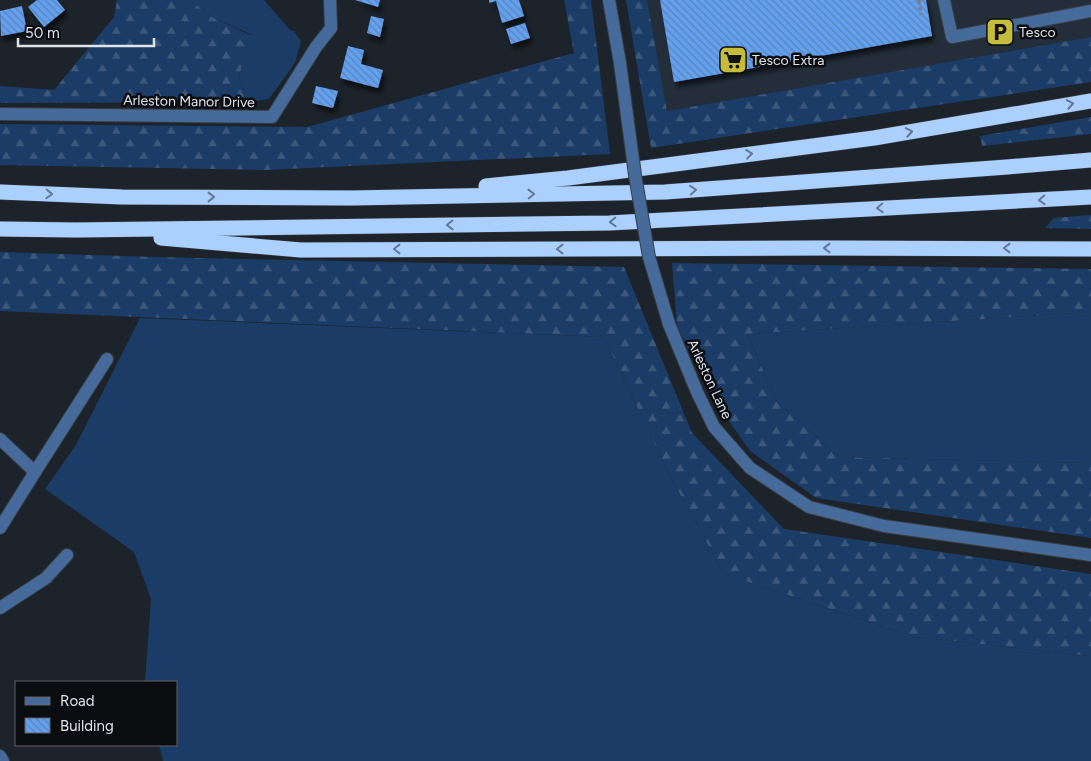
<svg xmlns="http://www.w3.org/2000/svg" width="1091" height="761" font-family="Figtree,sans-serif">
  <defs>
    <pattern id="forest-firs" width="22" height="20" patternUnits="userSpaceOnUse" patternTransform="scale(1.25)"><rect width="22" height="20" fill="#1a3c66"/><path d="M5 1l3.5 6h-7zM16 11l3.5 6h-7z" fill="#3b587c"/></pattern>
    <pattern id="building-back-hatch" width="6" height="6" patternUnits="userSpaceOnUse" patternTransform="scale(1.25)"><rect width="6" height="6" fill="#64a0ed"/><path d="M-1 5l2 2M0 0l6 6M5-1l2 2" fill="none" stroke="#5a84bb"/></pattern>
    <filter id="shadow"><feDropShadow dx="3" dy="5.5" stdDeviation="2.5" flood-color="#0009"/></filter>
  </defs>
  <rect width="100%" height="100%" fill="#1d232b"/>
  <polygon fill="#242e3b" points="647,0 1091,0 1091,37 667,111"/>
  <g fill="#1a3c66">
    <polygon points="190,0 264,0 290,30 294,31 301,41 295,63 269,99 246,102 239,77 250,34 210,16"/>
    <polygon points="1091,312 1091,463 839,457 777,402 747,334"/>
    <polygon points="140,318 604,337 669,474 724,574 915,637 1091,656 1091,761 163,761 159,745 176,745 176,682 145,682 151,599 134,552 45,489 76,445"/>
  </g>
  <g fill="url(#forest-firs)">
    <polygon points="117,0 190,0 210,16 250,35 239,77 246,102 0,103 0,86 54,90 114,17"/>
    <polygon points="564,0 591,0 610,154 264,170 0,165 0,124 307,127 574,53"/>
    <polygon points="626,0 647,0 667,111 1091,37 1091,82 651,148"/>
    <polygon points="1091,117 1091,134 982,146 980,136"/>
    <polygon points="1091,215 1091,229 1045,228 1054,218"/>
    <polygon points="0,252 153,257 624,267 692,433 784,529 1091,574 1091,656 915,637 724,574 669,474 604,337 0,311"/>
    <polygon points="672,263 1091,269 1091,312 747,334 777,402 839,457 1091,463 1091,538 816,498 750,451 712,397 677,326"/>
  </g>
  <g fill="url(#building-back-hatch)" filter="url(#shadow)">
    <polygon points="37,0 57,0 65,10 44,27 28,7"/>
    <polygon points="355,0 380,0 378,7"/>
    <polygon points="489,0 519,0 524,16 502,23 496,1 489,3"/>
    <polygon points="660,0 926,0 932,36 674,82"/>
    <polygon points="22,6 27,31 1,36 0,11"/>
    <polygon points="371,16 384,19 380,37 367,33"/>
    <polygon points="525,23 530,38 511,44 506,29"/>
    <polygon points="348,46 364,50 361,64 383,70 378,88 340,78"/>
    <polygon points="316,86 338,91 333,108 312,103"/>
  </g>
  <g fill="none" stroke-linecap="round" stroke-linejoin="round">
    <defs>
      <g id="minor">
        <polyline points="609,0 620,63"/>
        <polyline points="944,0 952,37 1091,11"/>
        <polyline points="0,114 272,117 316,47 331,28 330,0"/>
        <polyline points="669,324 697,392 714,427 750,468 809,507 884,526 1091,555"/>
        <polyline points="0,439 35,472 0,528"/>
        <polyline points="35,472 107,359"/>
        <polyline points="0,608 46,578 67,555"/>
        <polyline points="0,756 3,761"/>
      </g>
      <g id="highway">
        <polyline points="486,186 568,178 874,138 1091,101"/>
        <polyline points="0,192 122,197 352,198 665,192 1007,167 1091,160"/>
        <polyline points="0,229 76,230 609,223 1091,197"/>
        <polyline points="161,238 301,250 823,248 1091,249"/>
      </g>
    </defs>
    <use href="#minor" stroke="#383e46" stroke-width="14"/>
    <use href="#highway" stroke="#383e46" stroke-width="16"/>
    <polyline stroke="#797e85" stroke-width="3" stroke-dasharray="4 2.5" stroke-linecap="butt" points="919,0 921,15"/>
    <use href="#minor" stroke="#466b9a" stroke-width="12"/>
    <use href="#highway" stroke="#acd0fe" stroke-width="15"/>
    <defs>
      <polyline id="minor-bridge" points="620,63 635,175 649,257 669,324"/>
    </defs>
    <use href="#minor-bridge" stroke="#383e46" stroke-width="14" stroke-linecap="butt"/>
    <use href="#minor-bridge" stroke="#466b9a" stroke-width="12"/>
  </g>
  <defs><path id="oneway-chevron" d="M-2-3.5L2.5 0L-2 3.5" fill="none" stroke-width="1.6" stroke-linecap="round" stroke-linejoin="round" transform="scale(1.25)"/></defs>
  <g stroke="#637893">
    <use href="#oneway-chevron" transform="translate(1070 104) rotate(-10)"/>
    <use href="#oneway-chevron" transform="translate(909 132) rotate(-10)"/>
    <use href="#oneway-chevron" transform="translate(749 154) rotate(-7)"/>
    <use href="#oneway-chevron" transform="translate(693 190) rotate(-4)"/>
    <use href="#oneway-chevron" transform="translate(49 194) rotate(2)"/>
    <use href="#oneway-chevron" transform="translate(531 194) rotate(-1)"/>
    <use href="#oneway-chevron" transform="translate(211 197)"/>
    <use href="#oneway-chevron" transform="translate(1042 200) rotate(177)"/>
    <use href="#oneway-chevron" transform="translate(880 208) rotate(177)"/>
    <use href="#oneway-chevron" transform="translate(613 222) rotate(178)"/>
    <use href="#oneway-chevron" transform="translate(450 225) rotate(179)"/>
    <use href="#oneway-chevron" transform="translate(827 248) rotate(-180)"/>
    <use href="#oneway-chevron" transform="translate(1007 248) rotate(-180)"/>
    <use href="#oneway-chevron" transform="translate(397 249) rotate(180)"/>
    <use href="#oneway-chevron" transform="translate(560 249) rotate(180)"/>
  </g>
  <defs>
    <symbol id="parking-square" viewBox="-11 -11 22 22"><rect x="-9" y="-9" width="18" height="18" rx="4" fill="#c6bc3c" stroke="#0a0c10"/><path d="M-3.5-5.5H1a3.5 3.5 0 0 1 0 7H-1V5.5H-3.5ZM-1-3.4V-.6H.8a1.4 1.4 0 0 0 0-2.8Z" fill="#111"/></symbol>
    <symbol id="supermarket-square" viewBox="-11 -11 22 22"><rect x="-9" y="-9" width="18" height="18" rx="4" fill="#c6bc3c" stroke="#0a0c10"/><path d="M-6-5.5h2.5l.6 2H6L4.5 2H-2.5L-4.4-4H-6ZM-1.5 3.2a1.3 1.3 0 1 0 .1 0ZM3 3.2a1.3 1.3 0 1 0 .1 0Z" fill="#111"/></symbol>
  </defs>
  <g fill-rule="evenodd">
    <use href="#parking-square" x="984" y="16" width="32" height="32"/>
    <use href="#supermarket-square" x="717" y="44" width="32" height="32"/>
  </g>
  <g text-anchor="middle" stroke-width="5" stroke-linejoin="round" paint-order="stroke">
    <g font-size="14" fill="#e0e4ea" stroke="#0a0c10" text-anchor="start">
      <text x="1019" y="37">Tesco</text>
      <text x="752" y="65">Tesco Extra</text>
    </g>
    <g font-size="14" fill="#e0e4ea" stroke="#0a0c10">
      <text transform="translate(189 101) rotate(1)" y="5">Arleston Manor Drive</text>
      <text transform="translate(710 379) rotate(65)" y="5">Arleston Lane</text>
    </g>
  </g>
  <rect x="15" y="681" width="162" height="65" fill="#0a0c10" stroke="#606267"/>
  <rect x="25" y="697" width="25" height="8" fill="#466b9a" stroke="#606267"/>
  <text x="60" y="706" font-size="15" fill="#e0e4ea">Road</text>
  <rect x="25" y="718" width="25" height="15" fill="url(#building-back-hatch)" stroke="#606267"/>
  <text x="60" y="731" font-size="15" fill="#e0e4ea">Building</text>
  <path d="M18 38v8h136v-8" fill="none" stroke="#e0e4ea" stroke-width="2.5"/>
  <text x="25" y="38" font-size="15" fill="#e0e4ea" stroke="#0a0c10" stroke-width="4" paint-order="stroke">50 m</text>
</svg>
